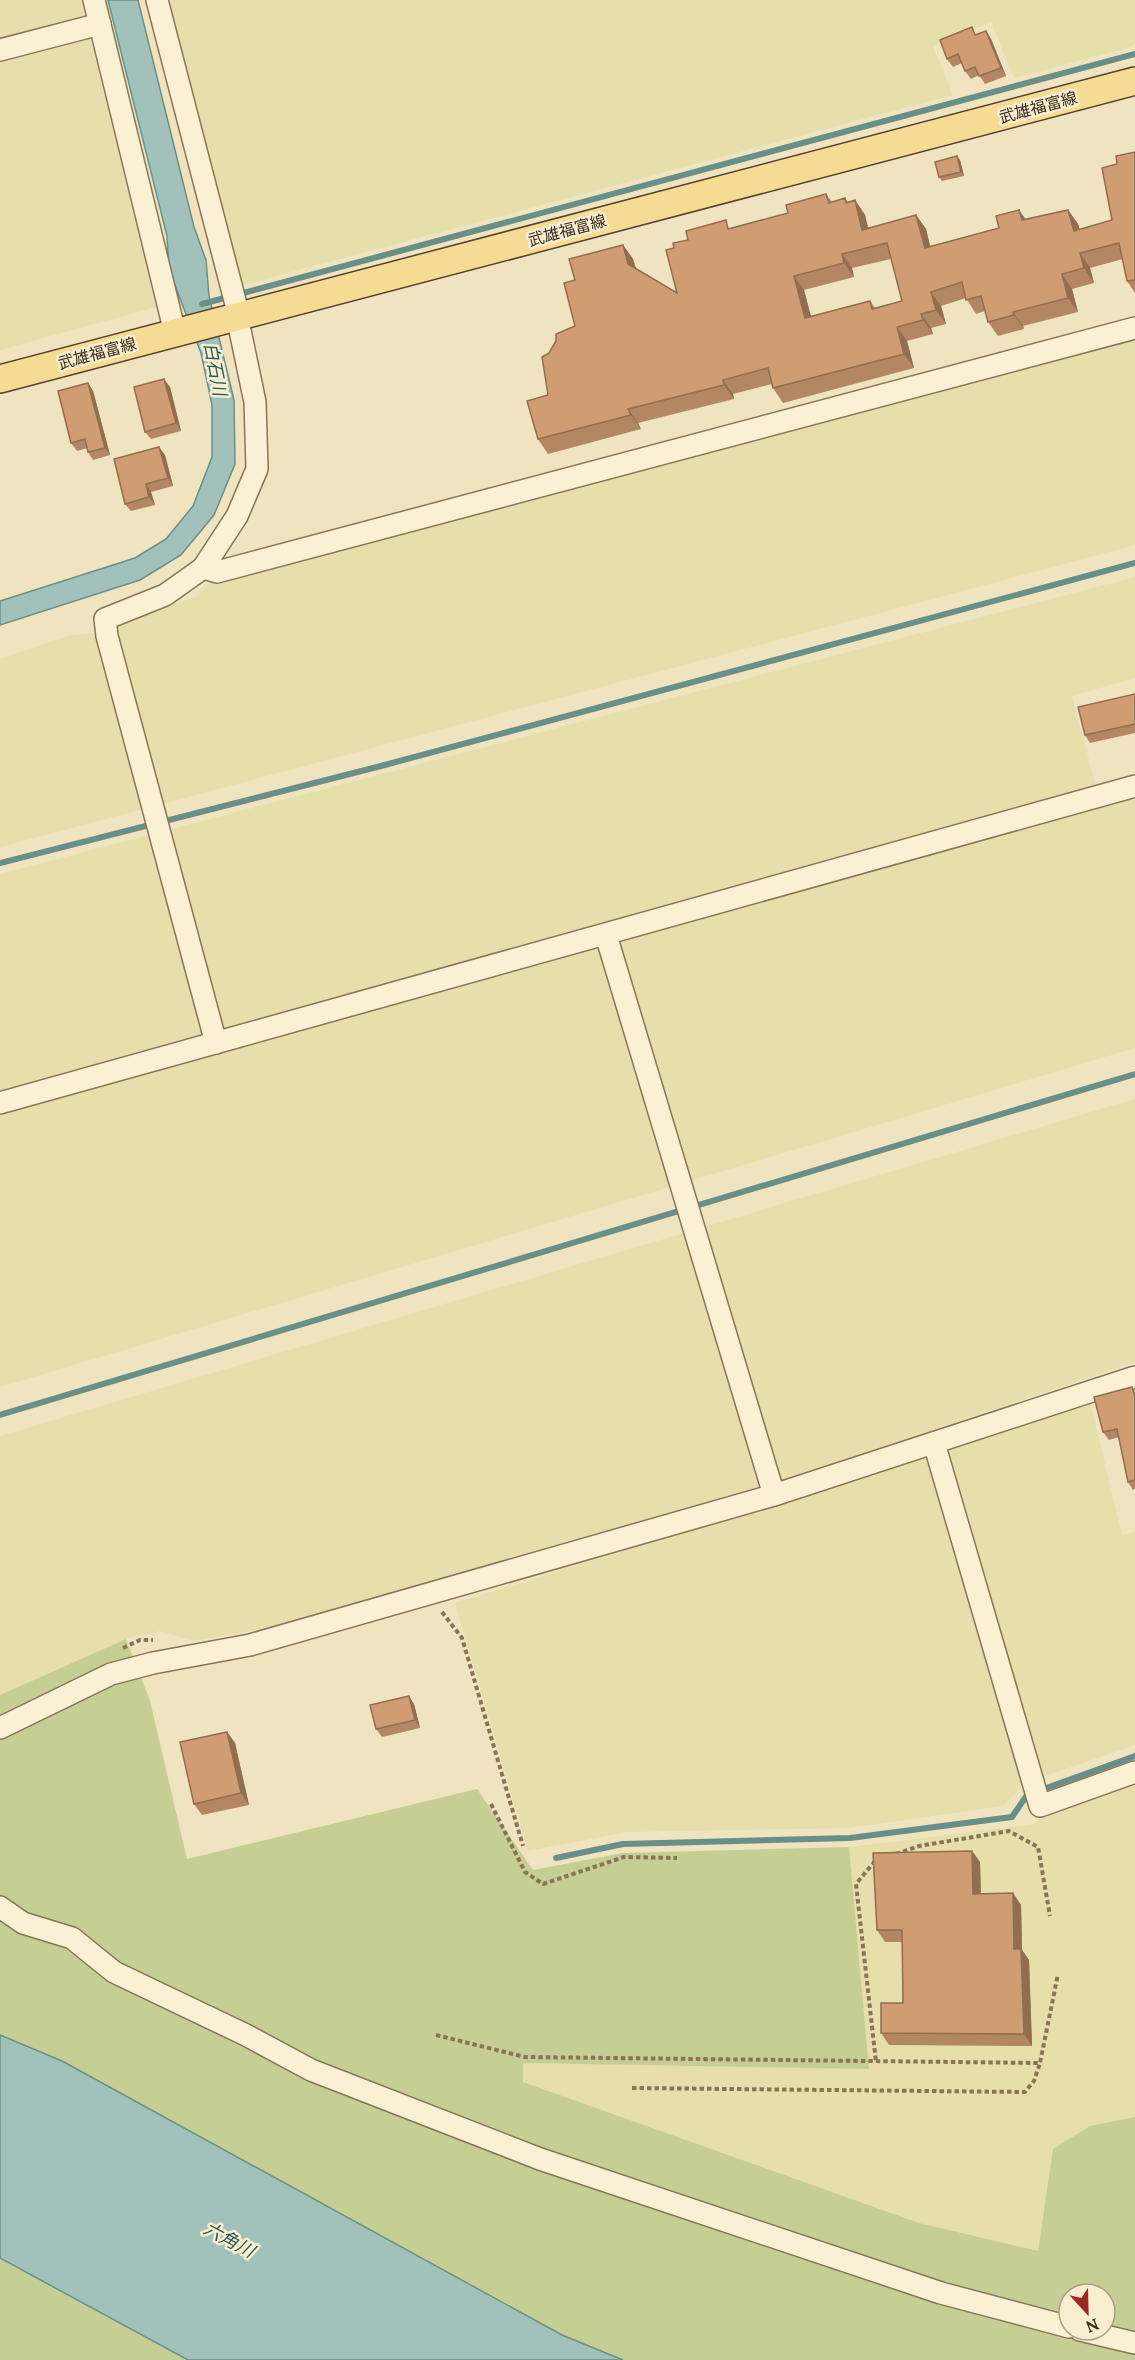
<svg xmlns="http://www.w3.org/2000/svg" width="1135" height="2360" font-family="Lora,'Noto Sans JP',serif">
  <rect width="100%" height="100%" fill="#f0e3bf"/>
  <g fill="#e6dfac">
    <polygon points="0,0 81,0 156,307 0,350"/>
    <polygon points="166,0 1135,0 1135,43 1130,47 1014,78 991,22 933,46 953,95 239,286"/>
    <polygon points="1135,322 1135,545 0,847 0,659 71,635 95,633 198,596 232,558"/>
    <polygon points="1135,577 1135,678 1072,696 1101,805 1135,796 1135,1048 0,1387 0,874"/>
    <polygon points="1135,1099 1135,1362 779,1481 260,1629 194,1641 160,1631 126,1639 0,1695 0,1436"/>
    <polygon points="1090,1401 1122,1535 1135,1532 1135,1745 1025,1783 1003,1806 848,1828 627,1832 528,1851 455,1603 764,1508"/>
    <polygon points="1135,1779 1135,2117 1090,2126 1053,2149 1038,2251 919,2223 523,2082 523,2063 869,2069 849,1847 1034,1824 1049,1809"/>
  </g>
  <g fill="#c5ce93" fill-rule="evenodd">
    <path d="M126,1639L150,1701L187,1859L477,1789L533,1870L623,1853L849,1847L869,2069L523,2063V2082L919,2223L1038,2251L1053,2149L1090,2126L1135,2117V2360H623L562,2335L62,2061L0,2035V1695ZM1069,2294H1105V2330H1069Z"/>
    <polygon points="0,2258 187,2360 0,2360"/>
  </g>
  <g fill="#a2c1ba" stroke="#699088" stroke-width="1.5">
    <polygon points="108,0 138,0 194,227 206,260 209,296 234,400 235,464 214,515 181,555 140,580 0,625 0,601 135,558 166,539 193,506 212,457 212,405 201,353 169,270 167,236"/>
    <polygon points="0,2035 62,2061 562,2335 623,2360 188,2360 0,2258"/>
  </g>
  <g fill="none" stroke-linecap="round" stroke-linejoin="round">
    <g stroke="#699088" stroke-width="6">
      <polyline points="202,304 1135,54"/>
      <polyline points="0,863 381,766 1135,563"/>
      <polyline points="0,1415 1135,1074"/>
      <polyline points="556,1858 623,1844 850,1838 1012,1817 1027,1795 1135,1756"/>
    </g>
    <defs>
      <g id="minor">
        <polyline points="94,0 175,333"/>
        <polyline points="157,0 239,316"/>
        <polyline points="0,50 100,24"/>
        <polyline points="203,568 237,516 257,469 255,402 237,316"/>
        <polyline points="606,935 774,1495"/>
        <polyline points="216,1043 107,636 105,619 165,595 203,568 217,572 1135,328"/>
        <polyline points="0,1103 1135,786"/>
        <polyline points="934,1443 1040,1806 1135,1772"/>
        <polyline points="0,1728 111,1674 153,1663 250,1645 774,1495 1135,1377"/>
        <polyline points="0,1907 23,1923 72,1938 114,1972 246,2035 311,2070 540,2159 941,2293 1069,2327"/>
        <polyline points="1080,2330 1135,2343"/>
      </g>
      <polyline id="major" points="0,379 1135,81"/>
    </defs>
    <use href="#minor" stroke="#897457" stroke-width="24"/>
    <use href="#major" stroke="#57412b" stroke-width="30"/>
    <g stroke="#897457" stroke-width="4" stroke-dasharray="4.5 3" stroke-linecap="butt">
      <polyline points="442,1612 462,1638 523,1846"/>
      <polyline points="123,1648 140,1640 153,1640"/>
      <polyline points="491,1804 525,1872 543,1884 624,1857 677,1858"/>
      <polyline points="896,1854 919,1846 1009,1831 1038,1847 1050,1916"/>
      <polyline points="875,1861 856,1884 876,2062"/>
      <polyline points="436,2035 525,2057 1040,2063 1058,1974"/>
      <polyline points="632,2088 1025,2092 1034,2081 1040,2063"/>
    </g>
    <use href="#minor" stroke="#faf0d3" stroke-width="21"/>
    <use href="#major" stroke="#f5db94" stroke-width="27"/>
  </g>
  <g fill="#b38763" fill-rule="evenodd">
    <polygon points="986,31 991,39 1006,76 985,84 979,75 971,79 965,71 962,63 953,67 947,59 977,34"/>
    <path d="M1135,152V293L1127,281L1123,259L1090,268L1094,283L1072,289L1078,312L1023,326L1024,329L998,336L988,322L985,311L976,314L966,298L941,306L946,324L931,328L933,334L907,341L914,368L783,403L773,388L772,384L733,394L734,399L638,423L641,429L548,454L538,439L548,395L549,353L575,326V280L623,245L633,259L636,268L677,293L674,248L788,213L826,194L832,202L845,198L848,202L855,200L865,215L868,228L916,215L926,229L930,246L999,228L1025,219L1068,210L1078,224L1080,230L1112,220L1117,164ZM891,259L902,301L875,308L870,301L811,317L804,290L854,277L852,268Z"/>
    <polygon points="960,160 964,176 942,181 939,177"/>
    <polygon points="88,383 93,391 110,455 93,460 88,452 87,448 77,451 71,443"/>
    <polygon points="170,387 181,431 151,439 145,432"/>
    <polygon points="165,455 173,486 151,492 155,505 131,511 125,504"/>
    <polygon points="1135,694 1135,733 1090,743 1085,735"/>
    <polygon points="1132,1387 1135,1391 1135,1489 1133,1490 1128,1482 1119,1437 1109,1440 1103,1432"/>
    <polygon points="414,1704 420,1728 382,1737 376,1729"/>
    <polygon points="227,1732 235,1743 249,1805 202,1815 194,1804"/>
    <polygon points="972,1851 980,1862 981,1894 1013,1893 1021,1905 1022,1950 1029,1960 1032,2046 889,2045 881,2033 903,2003 902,1942 885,1942 877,1930"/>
  </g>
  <g fill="#926e50">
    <polygon points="986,31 991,39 1006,76 1001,68"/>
    <polygon points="957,156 960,160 964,176 961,172"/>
    <polygon points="855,200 865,215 872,244 862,230"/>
    <polygon points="1019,210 1029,224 1022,220"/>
    <polygon points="1068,210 1078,224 1084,246 1074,231"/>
    <polygon points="916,215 926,229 934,262 925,248"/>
    <polygon points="623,245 633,259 638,278 628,264"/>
    <polygon points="1080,253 1090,268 1094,283 1084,268"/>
    <polygon points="842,254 852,268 854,277 844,263"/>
    <polygon points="1062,274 1072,289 1078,312 1068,298"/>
    <polygon points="794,276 804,290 815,332 805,318"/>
    <polygon points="931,292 941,306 946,324 936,310"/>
    <polygon points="1013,312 1023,326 1024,329 1014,315"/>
    <polygon points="921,314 931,328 933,334 923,320"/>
    <polygon points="897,327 907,341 914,368 904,354"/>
    <polygon points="164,379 170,387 181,431 176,423"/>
    <polygon points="723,380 733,394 734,399 724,385"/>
    <polygon points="88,383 93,391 110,455 105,448"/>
    <polygon points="628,409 638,423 641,429 631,415"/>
    <polygon points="159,447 165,455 173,486 168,478"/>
    <polygon points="146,484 151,492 155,505 149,497"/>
    <polygon points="409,1696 414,1704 420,1728 415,1720"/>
    <polygon points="227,1732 235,1743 249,1805 241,1793"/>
    <polygon points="972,1851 980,1862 981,1906 973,1894"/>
    <polygon points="1013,1893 1021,1905 1022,1950 1029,1960 1032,2046 1024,2034 1014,1949"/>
  </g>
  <g fill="#d09d73" stroke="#926e50" stroke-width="1.5" fill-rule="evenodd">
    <polygon points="972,27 975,35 986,31 1001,68 979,76 975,67 965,71 958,54 947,59 940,40"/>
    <path d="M1135,152V280L1127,281L1119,243L1080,253L1084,268L1062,274L1068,298L1013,312L1014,315L988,322L981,296L966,300L962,282L931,292L936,310L921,314L923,320L897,327L904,354L773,388L768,368L723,380L724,385L628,409L631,415L538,439L527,401L548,395L542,357L549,353L556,341V334L575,326L564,283L575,280L569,259L623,245L628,264L677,293L666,250L674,248L673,243L688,240L686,231L726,220L728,229L788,213L786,205L826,194L829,203L845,198L846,203L855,200L862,230L916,215L925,248L999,228L996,216L1019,210L1022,220L1068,210L1074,231L1112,220L1102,168L1117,164L1116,156ZM887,243L902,301L872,309L870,301L805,318L794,276L844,263L842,254Z"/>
    <polygon points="957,156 961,172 939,177 935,162"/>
    <polygon points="164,379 176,423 145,432 134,387"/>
    <polygon points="88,383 105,448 88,452 85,439 71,443 58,391"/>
    <polygon points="159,447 168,478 146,484 149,497 125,504 114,459"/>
    <polygon points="1135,694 1135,724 1085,735 1078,707"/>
    <polygon points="1132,1387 1135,1396 1135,1480 1128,1482 1117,1429 1103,1432 1094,1397"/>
    <polygon points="409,1696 415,1720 376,1729 370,1705"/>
    <polygon points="227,1732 241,1793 194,1804 180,1742"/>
    <polygon points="972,1851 973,1894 1013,1893 1014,1949 1021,1949 1024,2034 881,2033 881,2003 903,2003 902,1930 877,1930 873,1853"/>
  </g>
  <g text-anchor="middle" stroke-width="5" stroke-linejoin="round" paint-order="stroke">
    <g font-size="16" fill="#382b1c" stroke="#f7edcf">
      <text transform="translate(1038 107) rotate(-15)" y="6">武雄福富線</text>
      <text transform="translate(567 230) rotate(-15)" y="6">武雄福富線</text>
      <text transform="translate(97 353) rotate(-15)" y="6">武雄福富線</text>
    </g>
    <g font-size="18" font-style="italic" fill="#2a5957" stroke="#f7edcf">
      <text transform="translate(215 369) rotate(79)" y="6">白石川</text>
      <text transform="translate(229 2240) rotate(28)" y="6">六角川</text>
    </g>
  </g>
  <g transform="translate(1087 2312) rotate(158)"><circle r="28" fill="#f7edcf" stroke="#ab9f87" stroke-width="1.5"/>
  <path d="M0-4.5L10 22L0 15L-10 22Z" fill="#9b2824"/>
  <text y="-9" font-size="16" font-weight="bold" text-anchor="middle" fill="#382b1c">N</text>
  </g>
</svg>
